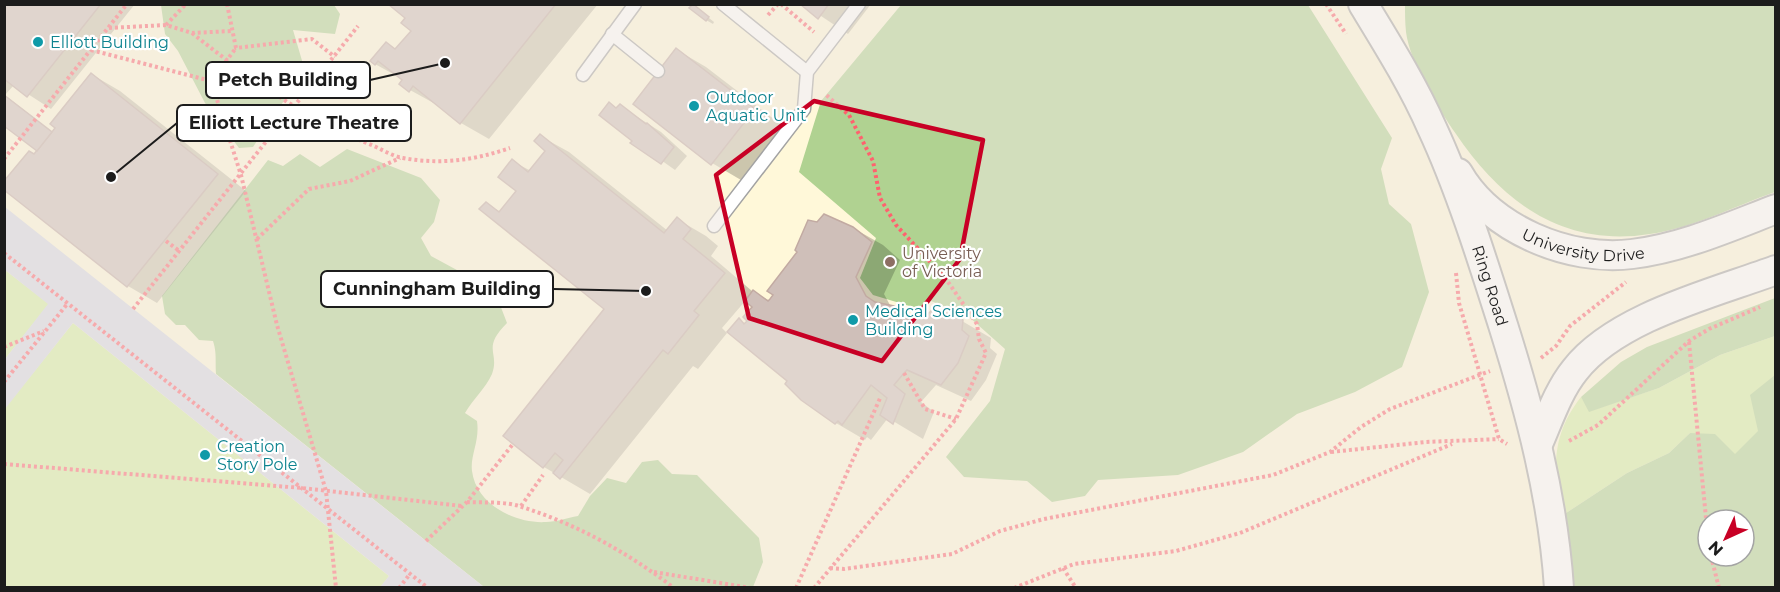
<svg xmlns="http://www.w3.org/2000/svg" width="1780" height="592" font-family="Montserrat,sans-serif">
  <rect width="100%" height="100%" fill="#efe7e0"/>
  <path fill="#fff8d9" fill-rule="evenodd" d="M4,5H1775V587H5ZM1708,520H1744V556H1708Z"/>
  <g fill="#d6efa0">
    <polygon points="5,270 49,304 5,359"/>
    <polygon points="73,323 389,576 380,588 5,587 4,409"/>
    <path d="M1775,336V587L1744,556V520L1690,433L1669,453L1627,473L1560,517C1554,471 1550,436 1581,397L1590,411L1659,388L1720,355Z"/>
  </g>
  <g fill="#b0d291" fill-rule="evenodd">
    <polygon points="161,5 334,5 340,14 335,34 293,30 303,64 293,87 253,147 239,148 205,103 178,51 165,34"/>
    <polygon points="901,5 1308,5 1392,138 1381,169 1389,204 1411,224 1429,292 1402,367 1355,392 1297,414 1243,452 1178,475 1098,480 1085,496 1052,502 1027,481 964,477 946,457 990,401 1005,349 968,316 931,301 923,310 873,295 860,278 876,238 799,172 821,101"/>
    <path d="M1405,5H1775V192C1735,206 1693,228 1650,234C1563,248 1502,202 1456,134C1438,108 1410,63 1406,32C1405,23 1405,13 1405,5Z"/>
    <path d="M347,149L421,178L440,200L434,222L421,238L431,256L468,276L497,297L507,323C481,349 500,352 492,374C486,388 473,399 465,413L477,421C480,441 470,455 472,471C476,504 515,524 546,522C556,522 567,518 578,516L590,496L607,478L626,483L642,462L658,460L672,474L697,475L759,538L763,562L753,587H484L216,374C215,361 217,353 213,341L199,340L185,325H176L165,314L162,296L268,160L283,166L300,154L320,167Z"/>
    <polygon points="1775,298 1775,336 1720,355 1659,388 1589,412 1581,397 1621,362 1647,347"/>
    <path d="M1775,375V587H1568L1560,517L1627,473L1669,453L1690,433L1715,434L1735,454L1758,431L1750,395ZM1708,520H1744V556H1708Z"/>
  </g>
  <polygon fill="#d5d8e4" points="5,207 426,541 484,587 380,587 389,576 73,323 5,409 5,359 48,304 5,270"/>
  <g fill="#0003">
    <polygon points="4,4 135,4 51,109 14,85 5,95 53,133 91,74 120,91 246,191 157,303 128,286 4,188 39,151 4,124"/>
    <polygon points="391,4 598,4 489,139 461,123 439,106 410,90 404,80 375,64 386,44 397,50 413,31 407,18"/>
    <polygon points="803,4 871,4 848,34"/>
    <polygon points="699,10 714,22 713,24 706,20"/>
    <polygon points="677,50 706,67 783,126 741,180 712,163"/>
    <polygon points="620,106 661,132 687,156 675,170 634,141 618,109"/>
    <polygon points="540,136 569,152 668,231 677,219 706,236 718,246 711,256 752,291 770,301 853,228 883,245 900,260 884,294 891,307 915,320 962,321 991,338 990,348 997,354 986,380 971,401 936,385 921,402 934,412 923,439 888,418 871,440 867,437 865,440 836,423 789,381 739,320 746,324 754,307 746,300 722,328 727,333 698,369 693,366 590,494 544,467 505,435 606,309 486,204 501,212 518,191 512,161 531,171 547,151"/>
  </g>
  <g fill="#cfbfb9" stroke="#c2aaa2" stroke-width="1.5">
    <polygon points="4,4 101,4 27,97 4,79"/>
    <polygon points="388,4 556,4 460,124 413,86 409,92 399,84 402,80 378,61 375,65 370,61 386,42 395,49 411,31 401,23 405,18"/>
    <polygon points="693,4 709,17 706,21 689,8"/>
    <polygon points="800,4 829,4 818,19"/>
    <polygon points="676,48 755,109 711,165 633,104"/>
    <polygon points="91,73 218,174 127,287 4,190 4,181 29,151 34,154 52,132 55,128 50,124"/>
    <polygon points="4,95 52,132 37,151 4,126"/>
    <polygon points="609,102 616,108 620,104 646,124 647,123 674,147 661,164 630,143 632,141 599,115"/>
    <polygon points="540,134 664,233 677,217 691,229 683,239 725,273 694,311 699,315 668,354 663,350 560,479 553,473 563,460 555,453 543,468 503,436 604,309 479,209 486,202 499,212 516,191 498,177 512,159 528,172 545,151 534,141"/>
    <polygon points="824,214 853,227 872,242 856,277 866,296 875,302 894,306 914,319 917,314 927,315 934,308 963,320 962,330 969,336 958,363 941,385 907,370 904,373 894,385 905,394 893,424 880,415 887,398 871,385 842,425 838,421 835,424 801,400 785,384 787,381 727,332 739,318 744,324 747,321 743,317 752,307 745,301 753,290 768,301 770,299 773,295 767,291 797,252 795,250 808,220 817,222"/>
  </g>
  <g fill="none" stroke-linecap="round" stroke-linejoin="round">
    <defs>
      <g id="service">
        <polyline points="723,4 807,72"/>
        <polyline points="612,34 658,71"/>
        <polyline points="583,75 635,4"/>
        <polyline points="714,226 804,109 807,72 859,4"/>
      </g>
      <g id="tertiary">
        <path id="s1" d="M1363,4C1388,45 1413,85 1432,128C1460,188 1483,262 1503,325C1530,411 1553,497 1559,588"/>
        <path id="s2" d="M1458,173C1490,229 1569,262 1632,254C1682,248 1729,227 1776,209"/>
        <path d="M1538,444C1549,419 1558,391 1575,370C1616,317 1714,293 1776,270"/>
      </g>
    </defs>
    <use href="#service" stroke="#a3a3a3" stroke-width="15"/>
    <use href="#tertiary" stroke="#a3a3a3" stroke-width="32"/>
    <g stroke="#ff616e" stroke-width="4" stroke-dasharray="3 3" stroke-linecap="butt">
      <polyline points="227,4 236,48 312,39 335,57"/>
      <polyline points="781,4 814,32"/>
      <polyline points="1326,4 1346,34"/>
      <polyline points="768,15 778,4"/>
      <polyline points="166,25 186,4"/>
      <polyline points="109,28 166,25 192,33 232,31"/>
      <path d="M192,33C247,77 304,118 369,144C380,148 391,156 403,158C441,165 475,160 510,148"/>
      <polyline points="91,50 211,81 241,175 277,325 326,491 336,588"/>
      <polyline points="211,81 236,48"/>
      <polyline points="4,159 127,4"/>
      <polyline points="257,239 309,189 350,181 400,158"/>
      <polyline points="166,241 178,250"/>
      <polyline points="4,253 428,588"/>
      <polyline points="1456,273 1459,303 1499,439 1507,444"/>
      <polyline points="133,309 358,26"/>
      <polyline points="1689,342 1708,539"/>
      <polyline points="4,347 44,331"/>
      <polyline points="1541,358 1556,346 1570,326 1626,282"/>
      <polyline points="904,373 925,409 956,419"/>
      <polyline points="4,382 68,303"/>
      <polyline points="1569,441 1598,425 1689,341 1709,329 1760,307"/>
      <polyline points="1331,452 1426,442 1499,439"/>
      <polyline points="4,464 302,488 462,506"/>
      <path d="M467,502C484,503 506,501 522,507C578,525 627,552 674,588"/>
      <polyline points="521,506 543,475"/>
      <polyline points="426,541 467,502 513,444"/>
      <polyline points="1711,556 1719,588"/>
      <polyline points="830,568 844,569 952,554 1000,531 1044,519 1273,475 1330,452 1361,427 1390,409 1490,371"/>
      <polyline points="1063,568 1076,588"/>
      <polyline points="654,572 751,588"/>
      <polyline points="399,588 410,574"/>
      <polyline points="796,588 881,396"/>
      <polyline points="814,588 956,419 986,353 979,339 977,324 946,279 896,225 880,198 873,161 849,115 825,94"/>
      <polyline points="1014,588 1074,564 1176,551 1240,533 1452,444"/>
      <polyline points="1214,588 1256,588"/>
    </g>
    <use href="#service" stroke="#fff" stroke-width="12"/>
    <use href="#tertiary" stroke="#fff" stroke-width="28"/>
  </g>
  <path d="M0 0H1780V592H0ZM814,101L983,140L960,259L882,361L749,318L716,175Z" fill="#efe7e0" fill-opacity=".55" fill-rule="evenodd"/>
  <path fill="none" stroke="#c80025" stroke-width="4.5" stroke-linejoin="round" d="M814,101L983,140L960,259L882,361L749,318L716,175Z"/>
  <g fill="#0f9aa8" stroke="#fff" stroke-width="2">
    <circle cx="38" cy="42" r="6"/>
    <circle cx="694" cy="106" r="6"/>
    <circle cx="853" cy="320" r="6"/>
    <circle cx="205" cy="455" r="6"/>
  </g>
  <circle fill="#8d6e63" stroke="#fff" stroke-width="2" cx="890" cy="262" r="6"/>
  <g text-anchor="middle" stroke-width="4.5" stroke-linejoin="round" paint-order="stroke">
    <g font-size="16" fill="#0d838f" stroke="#fff" text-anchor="start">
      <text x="50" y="48">Elliott Building</text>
      <text x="706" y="103">Outdoor<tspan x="706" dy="18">Aquatic Unit</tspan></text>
      <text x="865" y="317">Medical Sciences<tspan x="865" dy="18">Building</tspan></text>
      <text x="217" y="452">Creation<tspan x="217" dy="18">Story Pole</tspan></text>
    </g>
    <g font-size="16" fill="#1c1c1c" stroke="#fff">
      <text dy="6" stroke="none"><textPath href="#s2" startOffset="152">University Drive</textPath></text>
      <text dy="6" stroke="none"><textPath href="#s1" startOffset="310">Ring Road</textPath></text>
    </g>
    <g font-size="16" fill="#785e54" stroke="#fff" text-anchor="start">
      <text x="902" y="259">University<tspan x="902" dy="18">of Victoria</tspan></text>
    </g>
  </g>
  <path fill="none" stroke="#1c1c1c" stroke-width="2" d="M445 63L370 80M111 177L177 123M646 291L553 289"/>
  <g fill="#1c1c1c" stroke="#fff" stroke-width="2">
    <circle cx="445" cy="63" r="6"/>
    <circle cx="111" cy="177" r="6"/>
    <circle cx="646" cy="291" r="6"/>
  </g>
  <g fill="#fff" stroke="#1c1c1c" stroke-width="2">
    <rect x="206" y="62" width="164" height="36" rx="6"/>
    <rect x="177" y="105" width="234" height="36" rx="6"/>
    <rect x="321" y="271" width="232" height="36" rx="6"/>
  </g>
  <g font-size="18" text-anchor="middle" font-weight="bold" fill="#1c1c1c">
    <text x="288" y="86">Petch Building</text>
    <text x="294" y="129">Elliott Lecture Theatre</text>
    <text x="437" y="295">Cunningham Building</text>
  </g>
  <rect width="1780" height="592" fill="none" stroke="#1c1c1c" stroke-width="12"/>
  <g transform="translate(1726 538) rotate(225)"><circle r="28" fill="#ffffff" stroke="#a4a4a4" stroke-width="1.5"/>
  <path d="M0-4.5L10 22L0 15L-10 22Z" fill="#c80025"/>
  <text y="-9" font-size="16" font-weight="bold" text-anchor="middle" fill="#1c1c1c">N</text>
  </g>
</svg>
